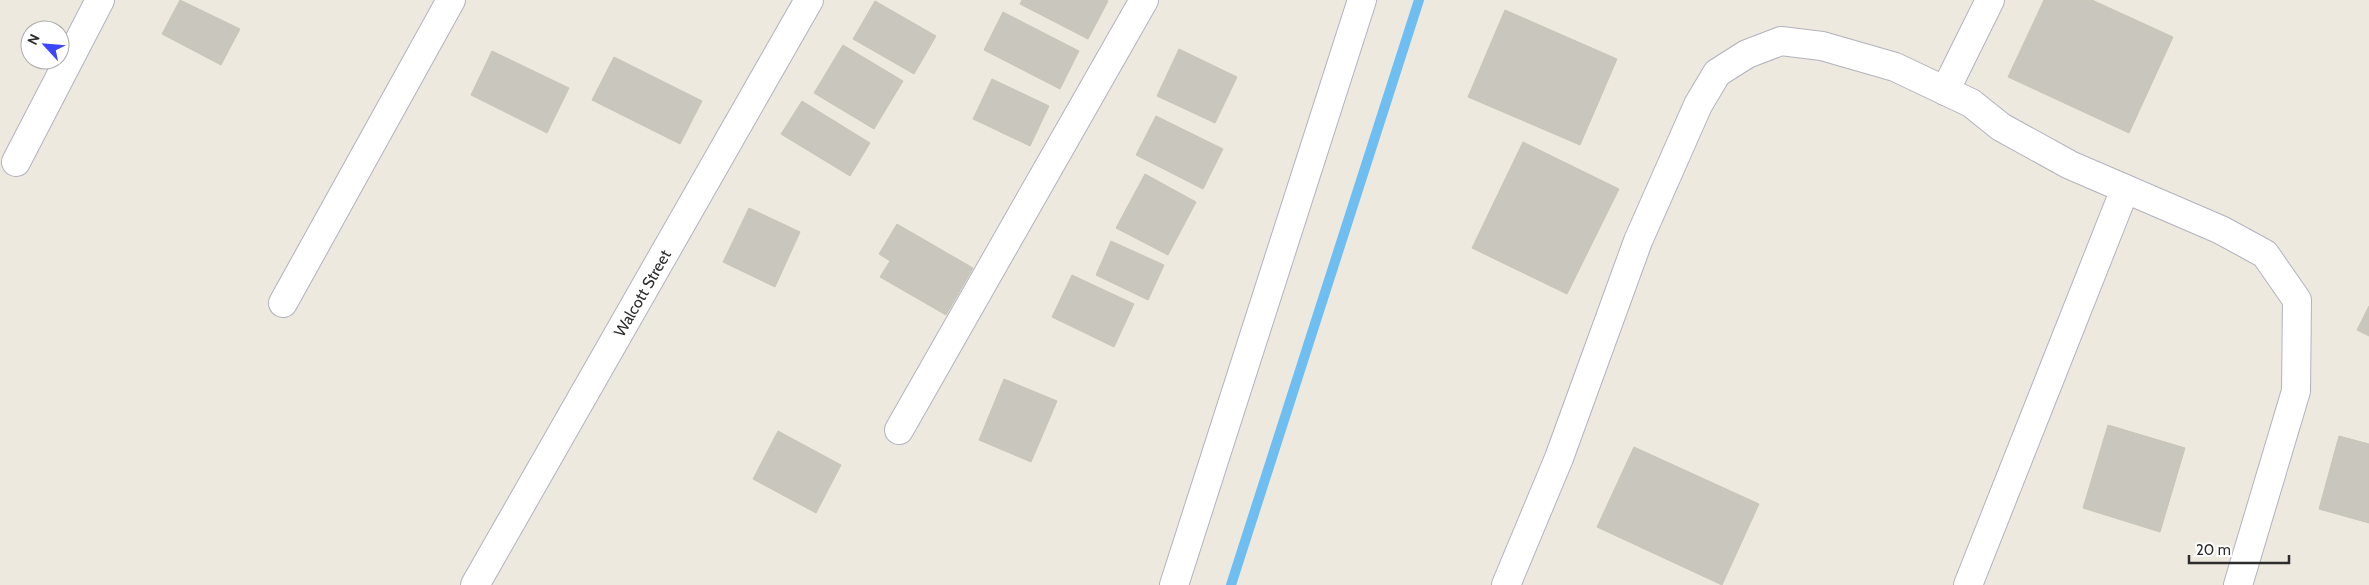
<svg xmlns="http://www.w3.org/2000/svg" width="2369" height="585" font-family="Cabin,sans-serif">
  <rect width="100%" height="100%" fill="#eee9de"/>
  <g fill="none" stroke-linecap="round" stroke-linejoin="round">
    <polyline stroke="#6fbef1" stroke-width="10" points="1231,585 1419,0"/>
  </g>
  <g fill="#c9c6bd" stroke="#c9c5b7">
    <polygon points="180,0 240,29 221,65 162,34"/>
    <polygon points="1022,0 1106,0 1108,1 1088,39 1020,4"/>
    <polygon points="2044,0 2092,0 2173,37 2129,133 2008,77"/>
    <polygon points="875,1 936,36 914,74 853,39"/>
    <polygon points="1505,10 1617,59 1580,145 1468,97"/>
    <polygon points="1003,12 1079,51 1060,89 984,50"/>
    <polygon points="843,45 903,81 874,129 814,93"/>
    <polygon points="1179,49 1237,77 1215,123 1157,96"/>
    <polygon points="492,51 569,88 547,133 471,95"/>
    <polygon points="614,57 702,101 680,144 592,100"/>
    <polygon points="992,79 1049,106 1030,146 973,119"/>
    <polygon points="802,101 870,143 850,176 781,134"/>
    <polygon points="1156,116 1223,149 1203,189 1136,155"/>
    <polygon points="1523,142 1619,189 1567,294 1472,248"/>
    <polygon points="1145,174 1196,202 1168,255 1116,228"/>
    <polygon points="749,208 800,232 775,287 723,262"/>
    <polygon points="897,224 973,268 946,315 880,277 890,261 879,254"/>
    <polygon points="1111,241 1164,265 1148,300 1096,275"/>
    <polygon points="1072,275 1134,304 1114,347 1052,317"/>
    <polygon points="2369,306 2369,336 2357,330"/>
    <polygon points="1004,379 1057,401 1031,462 979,440"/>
    <polygon points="2108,425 2185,448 2160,532 2083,508"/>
    <polygon points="778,431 841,465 816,513 753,479"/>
    <polygon points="2339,436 2369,444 2369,523 2319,509"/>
    <polygon points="1634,447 1759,504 1722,585 1597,527"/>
  </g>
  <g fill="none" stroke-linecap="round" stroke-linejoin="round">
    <defs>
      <g id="minor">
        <polyline points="1945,91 1990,0"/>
        <polyline points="16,162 100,0"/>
        <polyline points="283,303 451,0"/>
        <polyline points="899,430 1144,0"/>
        <polyline points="475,585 809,0"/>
        <polyline points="1174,585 1362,0"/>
        <polyline points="1506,585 1559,458 1638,241 1698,105 1717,73 1747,54 1781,41 1822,46 1895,67 1971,103 2001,127 2070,165 2221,230 2265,254 2297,300 2296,391 2238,585"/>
        <polyline points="1968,585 2125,189"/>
      </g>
    </defs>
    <use href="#minor" stroke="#b2b2c0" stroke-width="30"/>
    <use href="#minor" stroke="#fff" stroke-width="28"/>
  </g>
  <g text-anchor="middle" stroke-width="5" stroke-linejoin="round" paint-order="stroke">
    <g font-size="16" fill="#2c2c2c" stroke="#fff">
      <text transform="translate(642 293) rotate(-60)" y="6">Walcott Street</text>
    </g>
  </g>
  <g transform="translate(45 45) rotate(296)"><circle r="24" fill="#ffffff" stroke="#ababab"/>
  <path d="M0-4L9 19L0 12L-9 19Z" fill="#3b46fd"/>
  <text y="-8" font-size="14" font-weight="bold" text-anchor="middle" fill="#2c2c2c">N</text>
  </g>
  <path d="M2189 555v8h100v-8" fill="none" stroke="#2c2c2c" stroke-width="2.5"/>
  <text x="2196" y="555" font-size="15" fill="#2c2c2c" stroke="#ffffff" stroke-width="4" paint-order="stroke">20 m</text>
</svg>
